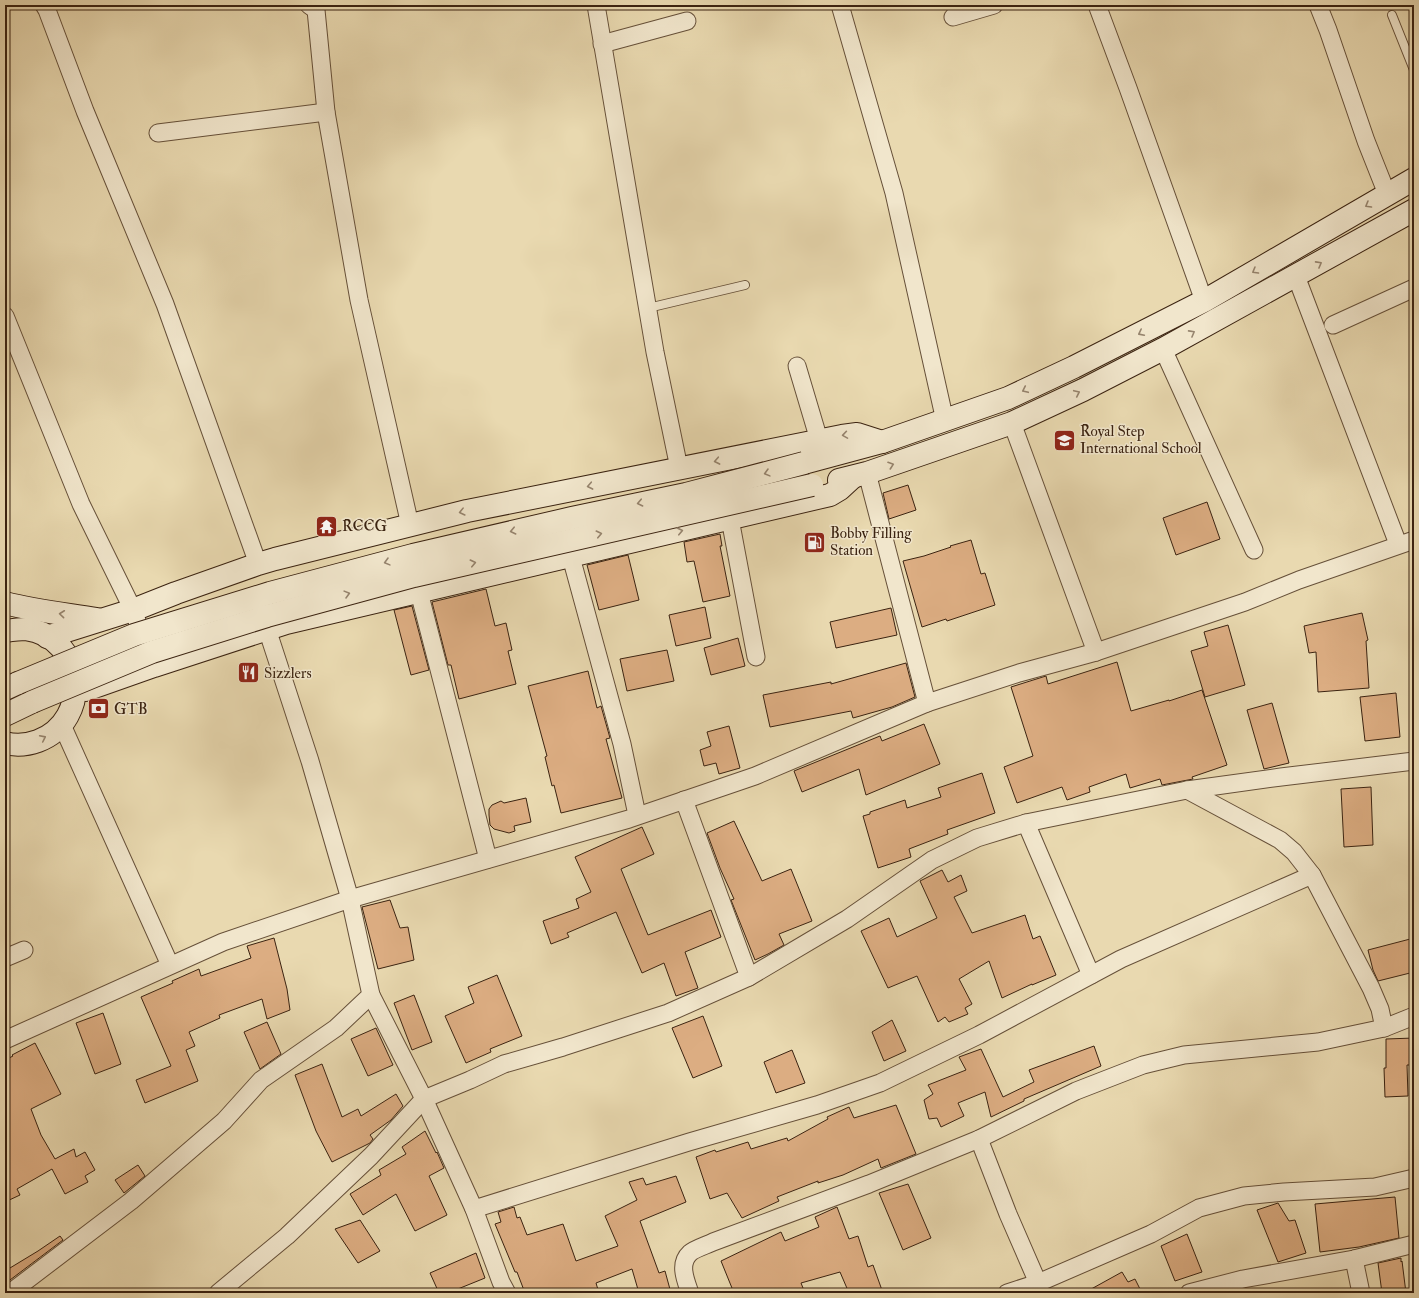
<svg xmlns="http://www.w3.org/2000/svg" width="1419" height="1298" font-family="'IM FELL Double Pica',serif">
  <rect width="100%" height="100%" fill="#e9d9b0"/>
  <filter id="stains"><feTurbulence type="fractalNoise" baseFrequency=".005" numOctaves="4"/><feColorMatrix values="0 0 0 0 .2 0 0 0 0 .09 0 0 0 0 .02 0 0 0 .5 -.17"/></filter>
  <radialGradient id="worn" r=".72"><stop offset=".6" stop-color="#630" stop-opacity="0"/><stop offset="1" stop-color="#630" stop-opacity=".3"/></radialGradient>
  <g fill="#dcad82" stroke="#3b2311">
    <polygon points="908,485 916,510 889,519 883,493"/>
    <polygon points="1207,502 1220,539 1176,555 1163,518"/>
    <polygon points="720,534 722,546 720,546 730,596 703,602 694,561 687,562 684,542"/>
    <polygon points="971,540 981,574 985,573 995,605 947,621 946,619 922,627 903,561 924,556 951,547 950,546"/>
    <polygon points="628,555 639,600 599,610 587,565"/>
    <polygon points="486,589 495,626 506,623 512,650 508,651 516,684 459,699 451,665 448,665 432,602"/>
    <polygon points="412,606 429,670 411,675 394,610"/>
    <polygon points="705,607 711,638 676,646 669,615"/>
    <polygon points="891,608 897,635 836,648 830,622"/>
    <polygon points="1362,613 1368,640 1366,641 1369,688 1318,692 1316,652 1309,653 1304,626"/>
    <polygon points="1228,625 1245,685 1205,697 1191,651 1208,646 1204,632"/>
    <polygon points="738,638 745,666 711,675 704,648"/>
    <polygon points="667,650 674,681 627,691 620,659"/>
    <polygon points="1117,662 1131,711 1169,700 1169,701 1202,690 1227,765 1192,777 1193,779 1162,785 1160,779 1130,788 1126,774 1089,787 1090,792 1067,800 1062,787 1017,803 1004,767 1033,756 1011,687 1046,676 1048,684"/>
    <polygon points="906,663 915,697 892,707 853,718 851,711 770,727 763,695 831,682 831,684"/>
    <polygon points="588,671 597,708 601,706 610,738 606,739 622,798 561,813 554,785 552,786 545,757 547,756 528,686"/>
    <polygon points="1396,693 1400,737 1365,741 1360,697"/>
    <polygon points="1272,703 1289,763 1264,769 1247,710"/>
    <polygon points="924,724 940,764 866,795 859,769 802,792 794,771 880,736 882,741"/>
    <polygon points="729,726 740,768 719,774 716,763 704,766 700,750 711,746 707,732"/>
    <polygon points="982,773 995,813 947,830 948,834 909,849 911,857 878,868 863,816 870,814 870,812 905,800 907,808 941,797 938,788"/>
    <polygon points="1371,787 1373,845 1344,847 1341,789"/>
    <polygon points="526,798 531,822 514,826 515,831 509,833 494,829 490,825 489,815 489,809 492,805 501,801 504,803"/>
    <polygon points="734,821 762,881 791,869 812,921 779,934 784,945 768,954 755,960 731,900 734,899 720,868 707,833"/>
    <polygon points="642,827 654,854 621,869 648,935 711,910 721,937 685,952 698,988 676,996 664,963 642,973 616,912 567,933 569,937 551,944 543,921 579,908 576,899 591,892 575,857"/>
    <polygon points="942,870 948,882 961,875 967,891 954,897 972,933 1025,915 1033,939 1040,936 1056,975 1032,985 1032,984 1002,998 989,961 959,979 972,1004 965,1008 968,1014 949,1022 945,1017 938,1022 917,976 888,988 861,931 889,918 897,937 937,918 920,881"/>
    <polygon points="390,900 400,928 408,927 414,960 378,969 362,907"/>
    <polygon points="274,938 287,989 290,1010 267,1019 262,999 219,1015 220,1018 189,1032 195,1046 186,1050 198,1081 145,1103 136,1080 171,1066 141,997 173,983 172,981 199,969 201,976 251,958 247,946"/>
    <polygon points="1414,938 1414,972 1378,981 1373,970 1368,950"/>
    <polygon points="497,975 522,1036 490,1049 491,1052 466,1063 445,1016 474,1003 468,987"/>
    <polygon points="414,995 432,1042 412,1050 394,1003"/>
    <polygon points="103,1013 121,1064 95,1074 76,1023"/>
    <polygon points="703,1016 722,1066 693,1078 672,1028"/>
    <polygon points="892,1020 906,1051 884,1061 872,1032"/>
    <polygon points="267,1022 281,1054 260,1069 244,1032"/>
    <polygon points="376,1028 393,1065 368,1076 351,1039"/>
    <polygon points="1414,1038 1414,1065 1407,1065 1408,1096 1385,1097 1384,1068 1386,1068 1386,1039"/>
    <polygon points="35,1043 61,1094 31,1109 41,1135 55,1159 74,1149 76,1157 85,1152 95,1170 85,1176 88,1182 65,1194 52,1169 17,1189 20,1195 5,1202 5,1060 13,1056 12,1055"/>
    <polygon points="1094,1046 1101,1066 1024,1099 1024,1101 991,1117 985,1092 958,1103 964,1116 941,1127 937,1118 929,1119 924,1100 933,1094 928,1085 966,1070 959,1057 981,1049 1003,1097 1034,1082 1029,1070"/>
    <polygon points="792,1050 805,1083 776,1093 764,1062"/>
    <polygon points="322,1064 342,1117 358,1109 361,1116 396,1094 403,1106 391,1120 370,1135 373,1139 370,1143 332,1162 316,1131 295,1075"/>
    <polygon points="896,1105 916,1154 881,1168 878,1159 843,1175 818,1183 818,1181 777,1197 779,1201 742,1218 727,1193 710,1199 696,1157 715,1150 716,1152 748,1142 751,1149 787,1138 788,1141 828,1119 827,1117 849,1107 854,1118"/>
    <polygon points="425,1131 436,1153 437,1152 444,1168 429,1176 447,1215 415,1231 396,1194 363,1215 350,1194 381,1175 379,1170 406,1154 402,1147"/>
    <polygon points="138,1165 145,1176 124,1193 115,1180"/>
    <polygon points="676,1176 686,1202 640,1221 659,1273 665,1271 671,1293 639,1293 632,1269 596,1283 599,1293 525,1293 517,1272 515,1272 495,1224 501,1222 498,1212 514,1207 517,1218 520,1217 527,1235 563,1224 576,1261 618,1246 605,1216 637,1200 629,1182 643,1178 646,1185"/>
    <polygon points="908,1184 931,1238 903,1250 879,1193"/>
    <polygon points="1395,1197 1399,1238 1359,1247 1320,1252 1315,1204"/>
    <polygon points="1278,1203 1289,1221 1295,1220 1306,1253 1278,1262 1257,1210"/>
    <polygon points="837,1207 849,1239 858,1236 868,1267 873,1265 883,1293 849,1293 840,1272 801,1283 805,1293 734,1293 721,1261 781,1232 785,1241 819,1227 815,1217"/>
    <polygon points="360,1220 380,1251 358,1263 335,1229"/>
    <polygon points="1187,1234 1202,1272 1175,1281 1161,1246"/>
    <polygon points="60,1236 63,1240 10,1280 5,1271 38,1251"/>
    <polygon points="476,1253 485,1278 448,1293 439,1293 430,1273"/>
    <polygon points="1401,1258 1401,1262 1402,1261 1406,1293 1382,1293 1378,1263"/>
    <polygon points="1122,1272 1128,1282 1135,1279 1142,1293 1084,1293"/>
  </g>
  <g fill="none" stroke-linecap="round" stroke-linejoin="round">
    <defs>
      <g id="lane">
        <polyline points="1392,15 1414,70"/>
        <polyline points="648,308 745,285"/>
      </g>
      <g id="street">
        <polyline points="44,5 47,10 85,111 165,304 258,564"/>
        <polyline points="309,5 316,10 326,112 359,300 410,525"/>
        <polyline points="596,5 655,352 679,468"/>
        <polyline points="840,5 894,193 945,421"/>
        <polyline points="1097,5 1128,88 1204,301"/>
        <polyline points="1318,5 1328,30 1366,141 1387,194"/>
        <polyline points="953,17 994,5"/>
        <polyline points="602,44 687,21"/>
        <polyline points="158,133 326,112"/>
        <polyline points="1296,276 1398,544"/>
        <polyline points="5,316 81,504 133,610 145,643"/>
        <polyline points="1333,325 1414,288"/>
        <polyline points="1163,349 1254,550"/>
        <polyline points="797,366 819,440"/>
        <polyline points="1012,423 1096,652"/>
        <polyline points="867,473 927,703"/>
        <polyline points="730,519 756,657"/>
        <polyline points="571,557 622,744 637,815"/>
        <polyline points="419,592 488,859"/>
        <polyline points="62,725 170,965"/>
        <polyline points="1187,790 1280,840 1294,852 1312,875 1371,988 1380,1009 1384,1028"/>
        <polyline points="684,800 749,977"/>
        <polyline points="1026,823 1091,975"/>
        <polyline points="5,958 24,950"/>
        <polyline points="371,995 424,1099 474,1209 501,1282 507,1293"/>
        <polyline points="5,1040 223,942 350,899 629,819 755,776 927,703 1019,673 1096,652 1245,602 1299,580 1414,540"/>
        <polyline points="979,1139 1008,1214 1038,1283"/>
        <polyline points="474,1209 689,1142 817,1105 880,1083 979,1035 1121,959 1312,875"/>
        <polyline points="1354,1259 1361,1293"/>
        <polyline points="10,1293 131,1201 224,1121 261,1080 336,1028 371,995 350,899 310,761 267,629"/>
        <polyline points="218,1293 287,1236 371,1156 424,1099 470,1080 504,1064 563,1047 668,1013 749,977 847,919 932,860 977,838 1026,823 1187,790 1281,777 1414,761"/>
        <path d="M690,1293C686,1281 678,1264 690,1253C694,1249 707,1245 713,1242L869,1184L979,1139L1076,1091L1143,1065L1184,1055L1318,1042L1384,1028L1414,1016"/>
        <polyline points="1007,1293 1038,1283 1151,1234 1199,1208 1244,1196 1284,1192 1375,1187 1414,1178"/>
        <polyline points="1189,1293 1243,1279 1354,1259 1414,1244"/>
      </g>
      <g id="secondary">
        <polyline points="804,463 882,442 1008,398 1074,367 1204,301 1414,179"/>
        <polyline points="839,480 867,473 1012,423 1083,390 1163,349 1414,210"/>
        <path d="M5,603C35,611 66,614 97,619"/>
        <path d="M5,631C12,630 19,629 26,629C85,637 93,720 38,741C27,745 16,746 5,743"/>
        <polyline points="47,637 133,610 176,593 258,564 275,559 467,511 842,436 857,434 882,442"/>
        <polyline points="5,689 18,683"/>
        <polyline points="86,690 154,666 286,623 830,495 840,489 853,477"/>
        <polyline points="5,715 32,702"/>
      </g>
    </defs>
    <use href="#lane" stroke="#665039" stroke-width="10"/>
    <use href="#street" stroke="#665039" stroke-width="19"/>
    <use href="#secondary" stroke="#3b2311" stroke-width="24"/>
    <use href="#lane" stroke="#f1e6cc" stroke-width="8"/>
    <use href="#street" stroke="#f1e6cc" stroke-width="17"/>
    <use href="#secondary" stroke="#f1e6cc" stroke-width="22"/>
    <defs>
      <g id="secondary-bridge">
        <polyline points="18,683 134,635 270,593 413,555 572,518 686,494 804,463"/>
        <polyline points="32,702 152,652 267,616 414,576 812,485"/>
      </g>
    </defs>
    <use href="#secondary-bridge" stroke="#3b2311" stroke-width="24" stroke-linecap="butt"/>
    <use href="#secondary-bridge" stroke="#f1e6cc" stroke-width="22"/>
  </g>
  <defs><path id="oneway-chevron" d="M-2-3.5L2.5 0L-2 3.5" fill="none" stroke-width="1.6" stroke-linecap="round" stroke-linejoin="round"/></defs>
  <g stroke="#96846e">
    <use href="#oneway-chevron" transform="translate(1368 205) rotate(150)"/>
    <use href="#oneway-chevron" transform="translate(1319 264) rotate(-29)"/>
    <use href="#oneway-chevron" transform="translate(1255 271) rotate(150)"/>
    <use href="#oneway-chevron" transform="translate(1141 333) rotate(153)"/>
    <use href="#oneway-chevron" transform="translate(1192 333) rotate(-29)"/>
    <use href="#oneway-chevron" transform="translate(1025 390) rotate(155)"/>
    <use href="#oneway-chevron" transform="translate(1077 393) rotate(-25)"/>
    <use href="#oneway-chevron" transform="translate(845 435) rotate(171)"/>
    <use href="#oneway-chevron" transform="translate(717 461) rotate(169)"/>
    <use href="#oneway-chevron" transform="translate(891 465) rotate(-19)"/>
    <use href="#oneway-chevron" transform="translate(767 473) rotate(165)"/>
    <use href="#oneway-chevron" transform="translate(590 486) rotate(169)"/>
    <use href="#oneway-chevron" transform="translate(640 503) rotate(168)"/>
    <use href="#oneway-chevron" transform="translate(462 512) rotate(166)"/>
    <use href="#oneway-chevron" transform="translate(513 531) rotate(167)"/>
    <use href="#oneway-chevron" transform="translate(680 531) rotate(-13)"/>
    <use href="#oneway-chevron" transform="translate(599 534) rotate(-13)"/>
    <use href="#oneway-chevron" transform="translate(387 562) rotate(165)"/>
    <use href="#oneway-chevron" transform="translate(473 563) rotate(-13)"/>
    <use href="#oneway-chevron" transform="translate(347 594) rotate(-15)"/>
    <use href="#oneway-chevron" transform="translate(62 614) rotate(-174)"/>
    <use href="#oneway-chevron" transform="translate(43 738) rotate(-26)"/>
  </g>
  <defs>
    <symbol id="school-square" viewBox="-11 -11 22 22"><rect x="-9" y="-9" width="18" height="18" rx="4" fill="#8f2418" stroke="#f1e6cc"/><path d="M0-5L7-2L0 1L-7-2ZM-4 1L0 2.5L4 1V4Q0 6-4 4Z" fill="#fff"/></symbol>
    <symbol id="temple-square" viewBox="-11 -11 22 22"><rect x="-9" y="-9" width="18" height="18" rx="4" fill="#8f2418" stroke="#f1e6cc"/><path d="M0-6L5-2H3V0L6.5 2.5H4V6H1.5V3h-3V6H-4V2.5H-6.5L-3 0V-2H-5Z" fill="#fff"/></symbol>
    <symbol id="fuel-square" viewBox="-11 -11 22 22"><rect x="-9" y="-9" width="18" height="18" rx="4" fill="#8f2418" stroke="#f1e6cc"/><path d="M-5.5-6h7V0h2V4h1.3V-2.5L3-4.5l.8-.8L6-3V5H2.5V1h-1V6h-7ZM-4.2-4.7v3.2H.2V-4.7Z" fill="#fff"/></symbol>
    <symbol id="restaurant-square" viewBox="-11 -11 22 22"><rect x="-9" y="-9" width="18" height="18" rx="4" fill="#8f2418" stroke="#f1e6cc"/><path d="M-5-6h1v4h1v-4h1v4h1v-4h1v5L-1.5 .5V6h-2V.5L-5-1ZM5-6V6H3V1.5H1.5Q1.5-4 5-6Z" fill="#fff"/></symbol>
    <symbol id="bank-square" viewBox="-11 -11 22 22"><rect x="-9" y="-9" width="18" height="18" rx="4" fill="#8f2418" stroke="#f1e6cc"/><path d="M-6-4H6V4H-6ZM0-2.3a2.3 2.3 0 1 0 0 4.6a2.3 2.3 0 1 0 0-4.6Z" fill="#fff"/></symbol>
  </defs>
  <g fill-rule="evenodd">
    <use href="#school-square" x="1052" y="428" width="25" height="25"/>
    <use href="#temple-square" x="314" y="514" width="25" height="25"/>
    <use href="#fuel-square" x="802" y="530" width="25" height="25"/>
    <use href="#restaurant-square" x="236" y="660" width="25" height="25"/>
    <use href="#bank-square" x="86" y="696" width="25" height="25"/>
  </g>
  <g text-anchor="middle" stroke-width="3" stroke-linejoin="round" paint-order="stroke">
    <g font-size="15" fill="#3b2311" stroke="#f1e6cc" text-anchor="start">
      <text x="1080" y="436">Royal Step<tspan x="1080" dy="17">International School</tspan></text>
      <text x="342" y="531">RCCG</text>
      <text x="830" y="538">Bobby Filling<tspan x="830" dy="17">Station</tspan></text>
      <text x="264" y="678">Sizzlers</text>
      <text x="114" y="714">GTB</text>
    </g>
  </g>
  <rect width="1419" height="1298" fill="none" stroke="#e9d9b0" stroke-width="20"/>
  <rect x="6" y="6" width="1407" height="1286" fill="none" stroke="#3b2311" stroke-width="2"/>
  <rect x="10" y="10" width="1399" height="1278" fill="none" stroke="#3b2311"/>
  <rect width="100%" height="100%" filter="url(#stains)"/>
  <rect width="100%" height="100%" fill="url(#worn)"/>
</svg>
